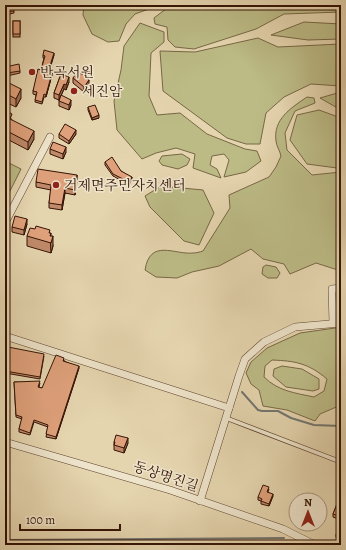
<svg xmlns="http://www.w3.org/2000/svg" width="346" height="550" font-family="Alegreya,'Noto Serif KR',serif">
  <rect width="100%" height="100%" fill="#e5d5af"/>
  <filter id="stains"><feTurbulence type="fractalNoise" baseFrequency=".005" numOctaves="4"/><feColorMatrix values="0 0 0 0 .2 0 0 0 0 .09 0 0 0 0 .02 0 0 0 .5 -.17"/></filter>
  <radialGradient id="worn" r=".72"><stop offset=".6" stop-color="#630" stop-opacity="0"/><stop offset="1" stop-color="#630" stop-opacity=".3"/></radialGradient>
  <g fill="#bcbb86" stroke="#786746" fill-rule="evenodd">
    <polygon points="84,5 160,5 135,14 126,24 119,41 108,42 92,34 83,15"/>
    <polygon points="171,5 341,5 341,12 284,14 256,29 194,49 175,47 168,40 167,27 155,24 154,18"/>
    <polygon points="304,22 341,24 341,39 308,40 271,35"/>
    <polygon points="140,23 164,32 164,42 151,53 149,96 157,115 180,113 207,134 245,149 257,151 261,161 246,172 224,177 229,160 224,154 212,156 210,165 217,169 221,178 193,168 195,154 176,148 156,153 142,159 117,130 114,101 121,70 124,46"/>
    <polygon points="258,38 278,47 341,44 341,86 311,84 284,97 266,113 260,144 246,144 227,138 163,91 160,51 195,52"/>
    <polygon points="341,92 341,110 320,98"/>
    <path d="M307,97L314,98L315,103L295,111L285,133L287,150L312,175L341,172V271L316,263L290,274L284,264L263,259L251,249L219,266L192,272L177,278L156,277L145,270C150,238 175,255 193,253C196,253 200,252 203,251L230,208L229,195L269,177L276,167L281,156C280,151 276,145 276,141C273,119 291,108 307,97Z"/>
    <polygon points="319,110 341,118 341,163 337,168 307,164 290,140 297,115"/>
    <polygon points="182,154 190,159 187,165 178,169 162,165 159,161 162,156"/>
    <polygon points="5,161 21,169 5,201"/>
    <polygon points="161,186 203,190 214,213 199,245 184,241 150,207 145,196"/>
    <polygon points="266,265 276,267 280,273 277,278 268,278 262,274 263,267"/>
    <path d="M335,328H341V405L320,414L315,421L287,410L263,406L259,390L251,384L246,373L251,362L267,348L300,333ZM272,360C295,361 308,363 327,379L324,391L314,397C295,393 278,391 264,377L265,366Z"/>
    <polygon points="282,366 302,369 319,379 319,389 313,391 286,387 273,376 274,369"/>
  </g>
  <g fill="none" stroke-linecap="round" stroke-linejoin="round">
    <g stroke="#727570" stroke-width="2">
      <polyline points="242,392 258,410 262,411 278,411 291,418 314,425 341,426"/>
      <polyline points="5,540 284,538"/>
    </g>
    <defs>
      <polyline id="lane" points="226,418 341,462"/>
      <g id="street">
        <polyline points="5,223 50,137"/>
        <polyline points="333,323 332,289 341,288"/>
        <polyline points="5,336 229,408"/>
        <polyline points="5,442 170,490 283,529 315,545"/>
        <polyline points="200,501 239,376 245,359 264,342 295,327 341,323"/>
      </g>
    </defs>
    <use href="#lane" stroke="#604430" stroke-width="5"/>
    <use href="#street" stroke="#604430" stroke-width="8"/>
    <use href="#lane" stroke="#eee4cb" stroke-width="3.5"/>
    <use href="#street" stroke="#eee4cb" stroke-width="7"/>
  </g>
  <g fill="#c08a6a" stroke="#341305">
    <polygon points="5,5 14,11 14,13 5,15"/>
    <rect x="13" y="21" width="7" height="16"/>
    <polygon points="43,55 54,55 49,72 52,75 46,97 44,97 42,104 35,102 36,95 33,94 33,91 41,70 44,58 43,58"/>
    <polygon points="5,67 20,71 20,73 7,76"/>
    <polygon points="61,74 69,82 66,90 64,89 61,96 71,105 69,110 59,106 59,100 54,98 54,93"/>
    <polygon points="73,78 89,85 84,92 73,83"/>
    <polygon points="5,81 21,98 16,107 5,102"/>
    <polygon points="88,107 99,118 92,120 88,110"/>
    <polygon points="5,110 12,120 34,139 28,150 5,138"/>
    <polygon points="59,134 76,134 69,144 59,138"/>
    <polygon points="50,149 66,152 63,159 50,154"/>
    <polygon points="105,162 121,171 132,179 129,185 113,176 105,165"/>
    <polygon points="77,180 75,195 65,193 62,210 49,208 49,203 51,190 36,187 36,182"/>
    <polygon points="27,224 24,235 12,232 12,227"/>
    <polygon points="50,233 51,236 53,246 51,253 27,246 27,236"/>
    <polygon points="44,356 40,379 5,373 5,366"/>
    <polygon points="64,360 64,361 79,368 56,439 46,437 48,427 34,422 30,435 19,432 19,429 22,419 16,417 14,382 40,383 39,387 42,388"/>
    <polygon points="114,442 128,443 124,453 114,450"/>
    <polygon points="269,489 268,492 273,496 269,506 261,504 261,501 258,500 258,497"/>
    <polygon points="341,494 341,520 333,517 333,514"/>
    <polygon points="341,523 341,539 336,537 336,535"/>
  </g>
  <g fill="#9c7156" stroke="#341305">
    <polygon points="54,53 54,55 48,74 48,72"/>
    <polygon points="52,73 52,75 46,97 46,95"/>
    <polygon points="69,77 69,82 66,90 66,85"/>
    <polygon points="89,80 89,85 84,92 84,87"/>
    <polygon points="64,84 64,89 59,100 59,95"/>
    <polygon points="21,89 21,98 16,107 16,99"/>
    <polygon points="71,100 71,105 69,110 69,105"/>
    <polygon points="99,115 99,118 92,120 92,118"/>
    <polygon points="76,130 76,134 69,144 69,141"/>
    <polygon points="34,131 34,139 28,150 28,142"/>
    <polygon points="66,147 66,152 63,159 63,154"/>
    <polygon points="77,175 77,180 75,195 75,190"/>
    <polygon points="132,177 132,179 129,185 129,182"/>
    <polygon points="65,188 65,193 62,210 62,205"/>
    <polygon points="27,219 27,224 24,235 24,230"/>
    <polygon points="51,233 51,242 53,236 53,246 51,253 50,236"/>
    <polygon points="79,366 79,368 56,439 56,437"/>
    <polygon points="128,438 128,443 124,453 124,448"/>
    <polygon points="273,494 273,496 269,506 269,504"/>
  </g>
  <g fill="#dfa17b" stroke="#341305">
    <polygon points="5,5 13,5 14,11 5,12"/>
    <rect x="13" y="21" width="7" height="13"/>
    <polygon points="44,50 54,53 48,72 52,73 46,95 44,94 42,102 35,100 37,92 33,91 38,69 41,70 45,56 43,55"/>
    <polygon points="19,64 20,71 7,73 5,67"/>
    <polygon points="78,71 89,80 84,87 73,78"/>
    <polygon points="61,74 69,77 66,85 64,84 59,95 54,93"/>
    <polygon points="5,81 21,89 16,99 5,93"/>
    <polygon points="61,95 71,100 69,105 59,101"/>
    <polygon points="95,105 99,115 92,118 88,107"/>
    <polygon points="5,110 12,114 10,119 34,131 28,142 5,130"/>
    <polygon points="65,124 76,130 69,141 59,134"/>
    <polygon points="53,142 66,147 63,154 50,149"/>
    <polygon points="112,157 121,171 132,177 129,182 113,174 105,162"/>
    <polygon points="38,169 77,175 75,190 65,188 62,205 49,203 51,185 36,182"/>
    <polygon points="15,216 27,219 24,230 12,227"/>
    <polygon points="36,226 50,230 49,233 51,233 50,236 53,236 51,243 27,236 30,228 35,229"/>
    <polygon points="8,347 44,354 40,377 5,371 5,366"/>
    <polygon points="56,355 64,358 63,361 79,366 56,437 46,434 48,425 34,420 30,433 19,429 22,417 16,415 14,382 40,381 38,387 42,388"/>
    <polygon points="116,435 128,438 124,448 114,445 115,442 114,442"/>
    <polygon points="263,485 269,487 267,492 273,494 269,504 261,501 262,499 258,497"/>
    <polygon points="341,494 341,517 333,514"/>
    <polygon points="341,523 341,536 336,535"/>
  </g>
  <g fill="#8f2418" stroke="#eee4cb" stroke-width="1.5">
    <circle cx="32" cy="72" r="4"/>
    <circle cx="74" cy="91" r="4"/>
    <circle cx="56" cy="185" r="4"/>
  </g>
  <g text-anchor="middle" stroke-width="3" stroke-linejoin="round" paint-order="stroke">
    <g font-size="14" fill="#341305" stroke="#eee4cb" text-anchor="start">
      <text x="40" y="77">반곡서원</text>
      <text x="82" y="96">세진암</text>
      <text x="64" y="190">거제면주민자치센터</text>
    </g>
    <g font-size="14" fill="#341305" stroke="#eee4cb">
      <text transform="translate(166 476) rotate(18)" y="5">동상명진길</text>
    </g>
  </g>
  <rect width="346" height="550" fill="none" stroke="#e5d5af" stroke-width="20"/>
  <rect x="6" y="6" width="334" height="538" fill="none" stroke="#341305" stroke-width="2"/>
  <rect x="10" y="10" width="326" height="530" fill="none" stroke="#341305"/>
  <g transform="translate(308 512)"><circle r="19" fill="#eee4cb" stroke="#a4907c"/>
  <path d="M0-3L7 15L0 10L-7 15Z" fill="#8f2418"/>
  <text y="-6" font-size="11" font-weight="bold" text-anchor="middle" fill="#341305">N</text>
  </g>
  <path d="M20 524v6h100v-6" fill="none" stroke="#341305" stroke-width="2"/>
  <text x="26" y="524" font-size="12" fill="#341305" stroke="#eee4cb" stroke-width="3" paint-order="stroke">100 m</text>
  <rect width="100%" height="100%" filter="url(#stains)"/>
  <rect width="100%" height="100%" fill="url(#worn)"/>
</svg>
